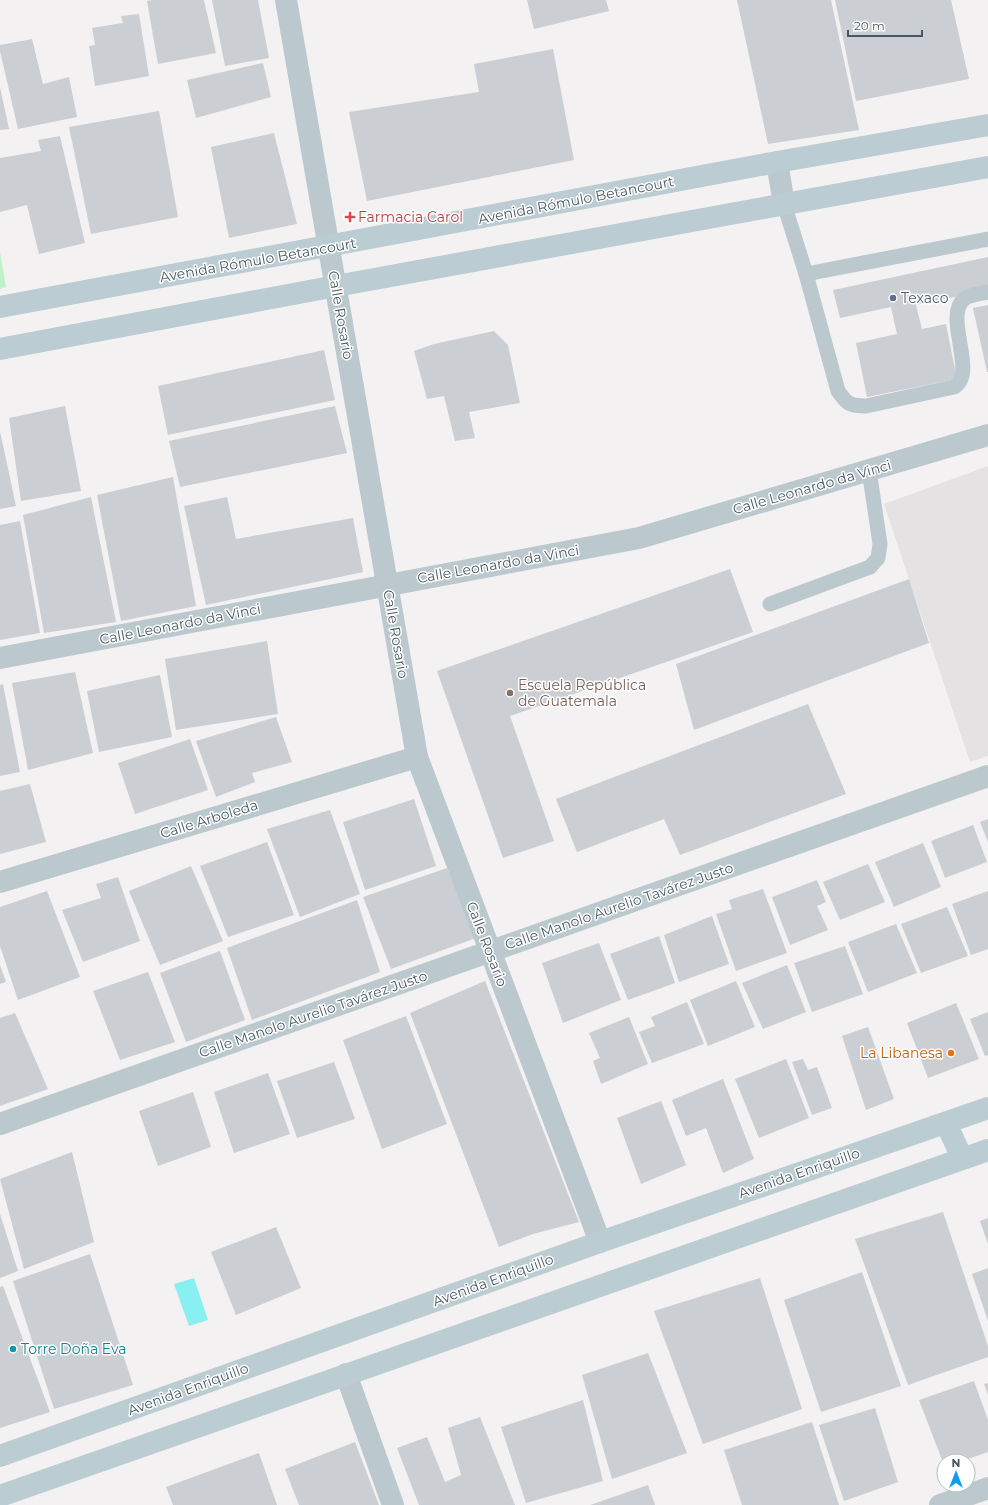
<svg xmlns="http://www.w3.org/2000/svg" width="988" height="1505" font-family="Montserrat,sans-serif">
<rect width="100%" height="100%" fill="#f3f1f1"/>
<polygon fill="#e4e2e3" points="988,466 988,756 970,762 884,504"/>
<polygon fill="#bef2c8" points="0,252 6,287 0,289"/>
<polygon fill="#89f0f1" points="194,1278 208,1320 189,1326 174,1284"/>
<g fill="#cbcfd3">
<polygon points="152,0 204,0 216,53 158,64 147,1"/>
<polygon points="212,0 258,0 269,58 225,66"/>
<polygon points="527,0 606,0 609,11 534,29"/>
<polygon points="737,0 831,0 859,130 768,144"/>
<polygon points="835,0 951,0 969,79 856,101"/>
<polygon points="139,14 149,76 95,86 89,46 95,45 92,28 123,23 121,16"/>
<polygon points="32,39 43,84 69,77 77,117 18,129 0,51 0,45"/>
<polygon points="553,49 574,160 367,201 349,112 479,92 474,64"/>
<polygon points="263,63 271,97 196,118 187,80"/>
<polygon points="0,87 9,129 0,130"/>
<polygon points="159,111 178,217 91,234 69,127"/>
<polygon points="274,133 297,224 229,238 211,147"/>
<polygon points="60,136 85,243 39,254 27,205 0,212 0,158 41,151 38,140"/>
<polygon points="988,257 988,290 916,305 922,329 946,324 957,379 867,397 856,343 897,334 891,307 840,318 833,290"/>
<polygon points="988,305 988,372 987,372 973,308"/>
<polygon points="494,331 508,345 520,403 469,412 475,438 455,441 444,396 427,399 414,351 434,344"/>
<polygon points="324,350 335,400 168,435 158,386"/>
<polygon points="65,406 81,491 21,501 9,418"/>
<polygon points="335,406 347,453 180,487 169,441"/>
<polygon points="0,431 16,506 0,509"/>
<polygon points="173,477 196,606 121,621 97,495"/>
<polygon points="91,497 116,622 44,633 23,515"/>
<polygon points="227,497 236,539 353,518 363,572 206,605 184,506"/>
<polygon points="20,521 40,633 0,640 0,525"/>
<polygon points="730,569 753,632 510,716 554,841 503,858 437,671"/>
<polygon points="909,579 929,643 694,730 676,664"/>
<polygon points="267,641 278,714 176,730 165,659"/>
<polygon points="75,672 93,753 28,770 12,683"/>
<polygon points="160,675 172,737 99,752 87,691"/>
<polygon points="3,684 20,772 0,776 0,685"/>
<polygon points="808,704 846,794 680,855 664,819 577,852 556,799"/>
<polygon points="276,717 292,762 252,773 255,782 216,797 196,741"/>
<polygon points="190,739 208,790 135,814 118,763"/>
<polygon points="30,784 46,842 0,854 0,791"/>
<polygon points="414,799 436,866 365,890 343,822"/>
<polygon points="330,810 360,894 300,917 267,829"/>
<polygon points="988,819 988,842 980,822"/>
<polygon points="973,825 987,862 945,878 931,841"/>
<polygon points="267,842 294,915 228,937 200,866"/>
<polygon points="923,843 941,887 894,907 875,862"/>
<polygon points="868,864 885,902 840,920 823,882"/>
<polygon points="191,866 223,941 160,965 129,891"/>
<polygon points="447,868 476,938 391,969 363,897"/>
<polygon points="118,877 140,941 83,962 62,910 101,898 96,884"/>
<polygon points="817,880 826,902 817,906 828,930 790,945 772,897"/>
<polygon points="763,889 787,953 736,971 716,914 732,909 729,900"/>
<polygon points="47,891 80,977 18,1000 0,946 0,907"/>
<polygon points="988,891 988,949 971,955 952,904"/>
<polygon points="357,900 380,972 252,1020 227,948"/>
<polygon points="947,907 968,956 921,973 901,924"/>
<polygon points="712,916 729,964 679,982 664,935"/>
<polygon points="896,924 917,973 868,992 848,942"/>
<polygon points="659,936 675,983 628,1000 610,954"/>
<polygon points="599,943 621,1000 563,1023 542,963"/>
<polygon points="845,946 863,994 812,1012 794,963"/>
<polygon points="220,951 245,1020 186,1042 160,973"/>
<polygon points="0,965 6,982 0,984"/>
<polygon points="787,965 806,1012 763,1029 742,983"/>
<polygon points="148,972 175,1042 120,1060 93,991"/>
<polygon points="485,981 579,1222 533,1234 499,1247 410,1013"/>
<polygon points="736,981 755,1027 708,1046 690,1000"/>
<polygon points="687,1002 704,1044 652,1063 639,1032 655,1026 651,1017"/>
<polygon points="956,1003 979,1059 928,1078 907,1023"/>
<polygon points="988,1012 988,1055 985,1056 970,1019"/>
<polygon points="15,1013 48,1089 0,1106 0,1018"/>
<polygon points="406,1016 447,1124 382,1149 343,1040"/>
<polygon points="629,1017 648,1064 601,1084 593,1061 600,1058 589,1033"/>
<polygon points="868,1027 894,1099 866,1110 842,1036"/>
<polygon points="786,1059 809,1118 759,1138 735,1079"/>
<polygon points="803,1059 808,1070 817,1067 832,1108 812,1115 792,1062"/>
<polygon points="334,1062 355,1119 297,1138 277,1081"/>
<polygon points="268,1073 290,1134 234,1153 214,1092"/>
<polygon points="723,1079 754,1159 723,1173 706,1128 686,1136 672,1100"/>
<polygon points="193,1092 211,1147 158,1166 139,1111"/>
<polygon points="661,1101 686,1165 641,1184 617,1118"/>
<polygon points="72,1152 94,1242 24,1269 0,1179"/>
<polygon points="943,1212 988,1346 988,1357 908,1385 855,1239"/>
<polygon points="0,1214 18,1271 0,1278"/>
<polygon points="988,1218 988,1244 980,1221"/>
<polygon points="276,1227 301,1288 236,1315 211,1252"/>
<polygon points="90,1254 133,1385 54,1409 13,1281"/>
<polygon points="988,1268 988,1321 972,1274"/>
<polygon points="862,1272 901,1386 821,1412 784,1300"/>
<polygon points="760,1278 802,1409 703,1444 654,1311"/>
<polygon points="3,1286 50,1412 0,1428 0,1287"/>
<polygon points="648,1353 687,1453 612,1479 582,1375"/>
<polygon points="974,1381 988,1420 988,1452 962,1461 944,1461 944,1465 919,1400"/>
<polygon points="988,1383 988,1395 984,1384"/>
<polygon points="583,1400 603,1481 526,1503 501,1427"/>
<polygon points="875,1408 898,1482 844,1501 819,1425"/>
<polygon points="480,1417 515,1505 419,1505 397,1448 427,1437 445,1482 461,1475 448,1428"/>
<polygon points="812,1422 839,1505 742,1505 724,1450"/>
<polygon points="355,1442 379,1505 299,1505 285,1469"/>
<polygon points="259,1453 277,1505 173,1505 166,1487"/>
<polygon points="648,1485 655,1505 590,1505"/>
</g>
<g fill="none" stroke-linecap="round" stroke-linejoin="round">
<g stroke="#bbc9ce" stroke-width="15">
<path d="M784,204L806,274L838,391C847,404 850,406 866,406L954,387C978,373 943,317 964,299C971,294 980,294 988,292"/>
<polyline points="806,274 988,239"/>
<polyline points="770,604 870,567 878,558 880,544 869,470"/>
</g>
<g stroke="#bbc9ce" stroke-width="22">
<polyline points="286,0 417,757 600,1242"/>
<polyline points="777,162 784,204"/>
<polyline points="0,658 639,538 988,435"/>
<polyline points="0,882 417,757"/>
<polyline points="0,1124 988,776"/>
<polyline points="346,1374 393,1505"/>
<polyline points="940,1505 988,1488"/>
</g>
<g stroke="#bcccd3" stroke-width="22">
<polyline points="0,307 777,162 988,125"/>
<polyline points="0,349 336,286 988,167"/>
<polyline points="946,1123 962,1158"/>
<polyline points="0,1456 600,1242 988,1108"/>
<polyline points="0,1496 988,1150"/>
</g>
</g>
<path fill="#e0444e" stroke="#fff" stroke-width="1.5" d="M348 211h4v4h4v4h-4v4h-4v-4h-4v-4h4z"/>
<circle fill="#5c6f8a" stroke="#fff" stroke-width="1.5" cx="893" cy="298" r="4"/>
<circle fill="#8d6e63" stroke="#fff" stroke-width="1.5" cx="510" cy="693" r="4"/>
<circle fill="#e8710a" stroke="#fff" stroke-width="1.5" cx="951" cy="1053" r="4"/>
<circle fill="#0f9aa8" stroke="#fff" stroke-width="1.5" cx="13" cy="1349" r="4"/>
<g text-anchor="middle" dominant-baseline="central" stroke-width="3" stroke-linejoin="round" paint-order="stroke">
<g font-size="14" fill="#475960" stroke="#fff">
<text transform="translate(576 200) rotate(-11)">Avenida Rómulo Betancourt</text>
<text transform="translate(258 260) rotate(-10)">Avenida Rómulo Betancourt</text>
<text transform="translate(341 315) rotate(80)">Calle Rosario</text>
<text transform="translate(812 487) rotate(-16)">Calle Leonardo da Vinci</text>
<text transform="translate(498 564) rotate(-10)">Calle Leonardo da Vinci</text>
<text transform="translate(180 624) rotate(-11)">Calle Leonardo da Vinci</text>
<text transform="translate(396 634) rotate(80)">Calle Rosario</text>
<text transform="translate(209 819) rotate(-17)">Calle Arboleda</text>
<text transform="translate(619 906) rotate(-19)">Calle Manolo Aurelio Tavárez Justo</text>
<text transform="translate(487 944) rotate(69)">Calle Rosario</text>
<text transform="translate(313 1014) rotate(-19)">Calle Manolo Aurelio Tavárez Justo</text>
<text transform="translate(799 1173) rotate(-19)">Avenida Enriquillo</text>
<text transform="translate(493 1280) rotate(-20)">Avenida Enriquillo</text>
<text transform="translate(188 1389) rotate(-20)">Avenida Enriquillo</text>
</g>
<g font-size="14" fill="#be3a42" stroke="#fff" text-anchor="start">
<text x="358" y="217">Farmacia Carol</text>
</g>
<g font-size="14" fill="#4e5e75" stroke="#fff" text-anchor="start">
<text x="901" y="298">Texaco</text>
</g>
<g font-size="14" fill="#785e54" stroke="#fff" text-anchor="start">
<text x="518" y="685">Escuela República<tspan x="518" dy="16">de Guatemala</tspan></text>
</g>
<g font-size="14" fill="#c56008" stroke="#fff" text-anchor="end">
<text x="943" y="1053">La Libanesa</text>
</g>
<g font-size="14" fill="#0d838f" stroke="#fff" text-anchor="start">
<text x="21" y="1349">Torre Doña Eva</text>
</g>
</g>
<g transform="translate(956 1473)"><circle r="19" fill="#ffffff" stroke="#b5bdbf"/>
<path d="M0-3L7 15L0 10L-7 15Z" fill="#109eee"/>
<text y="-6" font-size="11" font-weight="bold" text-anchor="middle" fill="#475960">N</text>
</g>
<path d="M848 30v6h74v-6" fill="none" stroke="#475960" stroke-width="2"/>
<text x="854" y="30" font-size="12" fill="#475960" stroke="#ffffff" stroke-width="3" paint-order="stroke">20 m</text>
</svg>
